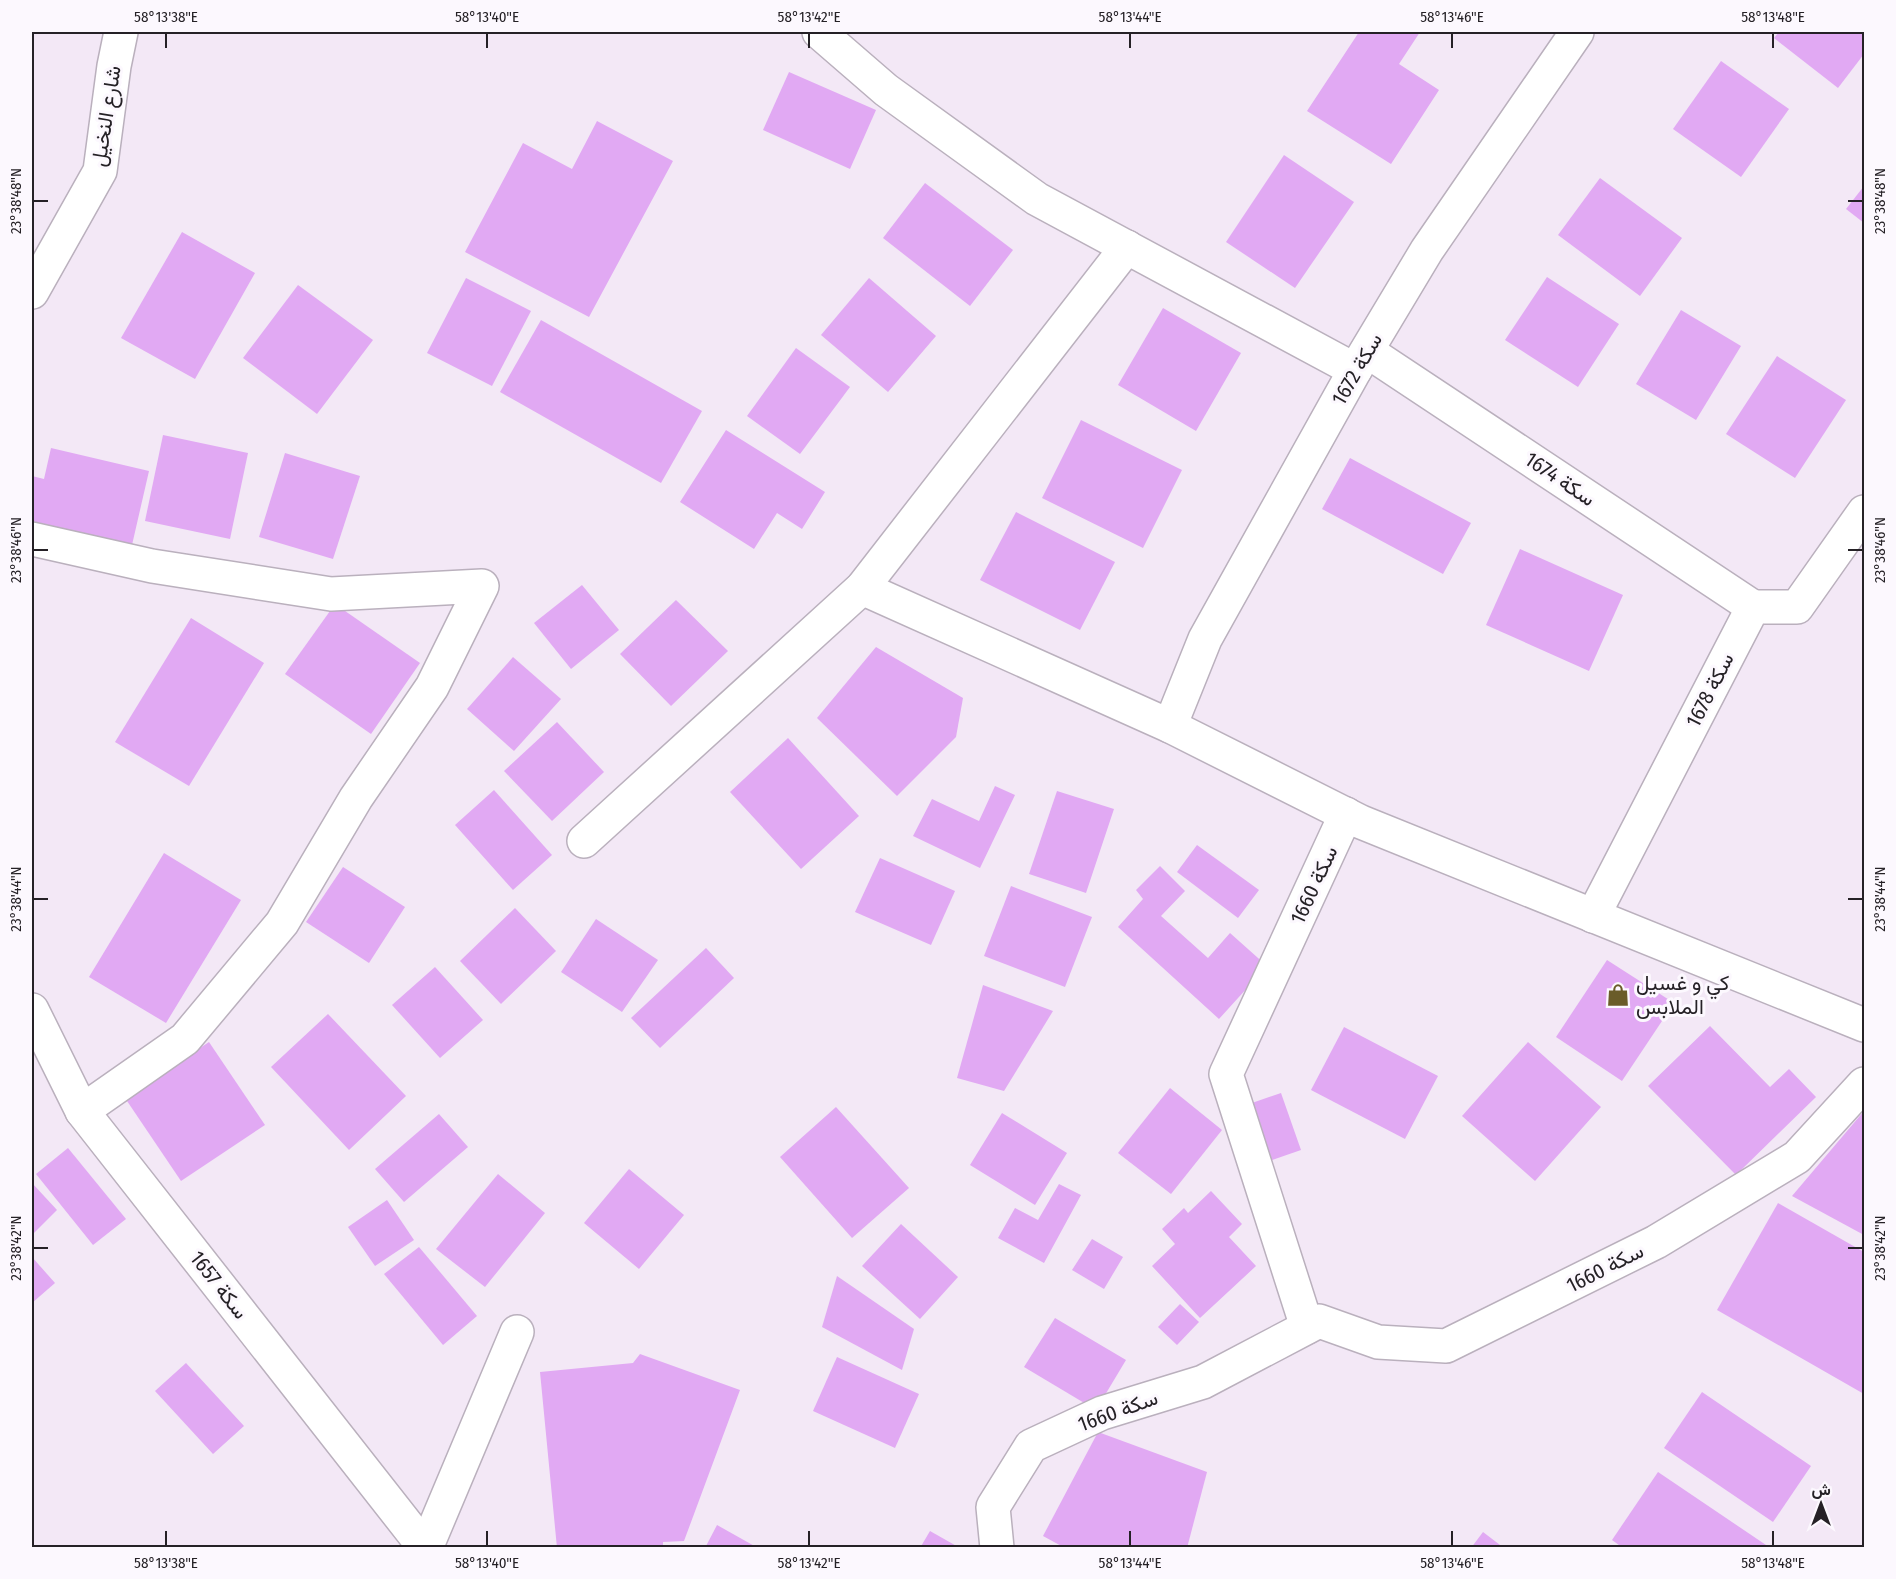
<svg xmlns="http://www.w3.org/2000/svg" width="1896" height="1579" font-family="'Fira Sans Condensed',Vazirmatn,sans-serif">
<rect width="100%" height="100%" fill="#f3e8f6"/>
<g fill="#e1a9f3">
<polygon points="1359,32 1420,32 1399,64 1439,90 1391,164 1307,111"/>
<polygon points="1779,32 1864,32 1864,54 1838,88 1774,38"/>
<polygon points="1721,61 1789,109 1741,177 1673,129"/>
<polygon points="789,72 876,110 850,169 763,130"/>
<polygon points="597,121 673,161 589,317 465,252 523,143 572,169"/>
<polygon points="1284,155 1354,202 1295,288 1226,242"/>
<polygon points="1600,178 1682,238 1640,296 1558,235"/>
<polygon points="925,183 1013,250 970,306 883,238"/>
<polygon points="1864,186 1864,223 1846,209"/>
<polygon points="182,232 255,273 195,379 121,338"/>
<polygon points="1547,277 1619,324 1578,387 1505,340"/>
<polygon points="466,278 531,311 492,386 427,353"/>
<polygon points="869,278 936,336 888,392 821,335"/>
<polygon points="298,285 373,340 317,414 243,358"/>
<polygon points="1163,308 1241,353 1196,431 1118,385"/>
<polygon points="1681,310 1741,346 1696,420 1636,384"/>
<polygon points="541,320 702,411 661,483 500,392"/>
<polygon points="796,348 850,387 800,454 747,416"/>
<polygon points="1777,356 1846,400 1795,478 1726,434"/>
<polygon points="1081,420 1182,470 1143,548 1042,498"/>
<polygon points="726,430 825,492 802,529 777,513 754,549 680,502"/>
<polygon points="163,435 248,453 230,539 145,521"/>
<polygon points="51,448 149,471 132,545 32,521 32,476 44,479"/>
<polygon points="285,453 360,476 333,559 259,537"/>
<polygon points="1350,458 1471,523 1443,574 1322,509"/>
<polygon points="1016,512 1115,562 1080,630 980,580"/>
<polygon points="1520,549 1623,595 1589,671 1486,625"/>
<polygon points="582,585 619,630 571,669 534,623"/>
<polygon points="676,600 728,651 671,706 620,654"/>
<polygon points="335,604 420,663 371,734 285,674"/>
<polygon points="191,618 264,663 189,786 115,742"/>
<polygon points="876,647 963,698 956,737 897,796 817,718"/>
<polygon points="513,657 561,699 514,751 467,709"/>
<polygon points="557,722 604,772 552,821 504,771"/>
<polygon points="788,738 859,816 801,869 730,792"/>
<polygon points="995,786 1015,795 980,868 913,836 932,799 979,821"/>
<polygon points="494,790 552,855 513,890 455,825"/>
<polygon points="1057,791 1114,809 1086,893 1029,874"/>
<polygon points="1197,845 1259,890 1238,918 1177,872"/>
<polygon points="164,853 241,900 166,1023 89,977"/>
<polygon points="880,858 955,891 931,945 855,912"/>
<polygon points="1160,866 1185,891 1161,916 1208,958 1230,933 1267,966 1219,1019 1118,927 1143,899 1136,890"/>
<polygon points="343,867 405,907 369,963 306,922"/>
<polygon points="1011,886 1092,917 1065,987 984,956"/>
<polygon points="515,908 556,951 501,1004 460,961"/>
<polygon points="596,919 658,960 622,1012 561,972"/>
<polygon points="706,948 734,978 660,1048 631,1018"/>
<polygon points="1607,960 1674,1003 1622,1081 1556,1037"/>
<polygon points="435,967 483,1020 440,1058 392,1005"/>
<polygon points="983,985 1053,1011 1004,1091 957,1078"/>
<polygon points="328,1014 406,1096 349,1150 271,1067"/>
<polygon points="1710,1026 1770,1087 1789,1069 1816,1097 1736,1175 1648,1086"/>
<polygon points="1344,1027 1438,1076 1405,1139 1311,1090"/>
<polygon points="209,1042 265,1125 181,1181 125,1098"/>
<polygon points="1528,1042 1601,1107 1535,1181 1462,1116"/>
<polygon points="1170,1088 1222,1130 1171,1194 1118,1153"/>
<polygon points="1281,1093 1301,1150 1269,1161 1249,1104"/>
<polygon points="836,1107 909,1188 852,1238 780,1157"/>
<polygon points="1864,1111 1864,1235 1792,1196"/>
<polygon points="1002,1113 1067,1153 1035,1205 970,1165"/>
<polygon points="439,1114 468,1147 404,1202 375,1169"/>
<polygon points="68,1148 126,1219 93,1245 36,1174"/>
<polygon points="629,1169 684,1215 639,1269 584,1223"/>
<polygon points="498,1174 545,1213 485,1287 436,1249"/>
<polygon points="32,1183 57,1210 33,1234 32,1233"/>
<polygon points="1059,1184 1081,1195 1044,1263 998,1238 1015,1208 1038,1220"/>
<polygon points="1211,1191 1242,1224 1229,1237 1256,1266 1200,1318 1152,1266 1175,1244 1162,1229 1184,1208 1188,1213"/>
<polygon points="387,1200 414,1240 375,1266 348,1227"/>
<polygon points="1778,1203 1864,1252 1864,1394 1717,1310"/>
<polygon points="901,1224 958,1277 920,1319 862,1266"/>
<polygon points="1092,1239 1123,1257 1104,1289 1072,1270"/>
<polygon points="419,1247 477,1316 443,1345 384,1274"/>
<polygon points="32,1257 55,1283 32,1303"/>
<polygon points="837,1276 914,1329 902,1370 822,1327"/>
<polygon points="1180,1304 1199,1322 1177,1345 1158,1327"/>
<polygon points="1055,1318 1126,1360 1096,1410 1024,1367"/>
<polygon points="640,1354 740,1390 684,1541 663,1542 663,1548 557,1548 540,1372 633,1363"/>
<polygon points="837,1357 919,1394 895,1448 813,1411"/>
<polygon points="186,1363 244,1426 213,1454 155,1391"/>
<polygon points="1702,1392 1811,1466 1773,1522 1664,1448"/>
<polygon points="1098,1432 1207,1472 1187,1548 1065,1548 1043,1536"/>
<polygon points="1658,1472 1766,1545 1765,1548 1623,1548 1612,1540"/>
<polygon points="717,1525 758,1548 705,1548"/>
<polygon points="930,1531 960,1548 920,1548"/>
<polygon points="1483,1532 1504,1548 1471,1548"/>
</g>
<g fill="none" stroke-linecap="round" stroke-linejoin="round">
<g stroke="#bab0bd" stroke-width="36">
<g id="minor">
<polyline points="819,32 886,90 1037,199 1355,370"/>
<polyline points="32,292 100,171 114,66 121,32"/>
<polyline points="1367,351 1753,607"/>
<polyline points="32,539 152,566 331,594 482,586 432,687 356,798 282,923 185,1039 82,1111"/>
<polyline points="862,588 1170,726 1361,822 1864,1025"/>
<polyline points="1170,726 1205,639 1355,370 1427,250 1577,32"/>
<polyline points="584,841 862,588 1127,247"/>
<polyline points="1593,916 1753,607 1797,607 1864,512"/>
<polyline points="32,1010 82,1111 425,1548"/>
<polyline points="1307,1327 1226,1074 1346,814"/>
<polyline points="426,1548 517,1332"/>
<polyline points="997,1548 993,1507 1031,1446 1102,1413 1203,1382 1319,1321 1378,1342 1446,1346 1656,1242 1797,1157 1864,1084"/>
</g>
</g>
<use href="#minor" stroke="#fff" stroke-width="33"/>
</g>
<path fill="none" stroke="#252126" stroke-width="2" d="M166,33V48M487,33V48M809,33V48M1130,33V48M1452,33V48M1773,33V48M33,201H48M1848,201H1863M33,550H48M1848,550H1863M33,899H48M1848,899H1863M33,1248H48M1848,1248H1863M166,1531V1546M487,1531V1546M809,1531V1546M1130,1531V1546M1452,1531V1546M1773,1531V1546"/>
<defs>
<g id="shop-bare" transform="scale(1.8)"><path d="M-5-2.5h2.3a2.7 3.5 0 0 1 5.4 0H5L5.5 6h-11ZM-1.5-2.5h3a1.5 2.3 0 0 0-3 0Z" fill="#6a5c29" stroke="#fcf8fe" stroke-width="2.5" paint-order="stroke"/></g>
</defs>
<g fill-rule="evenodd">
<use href="#shop-bare" x="1618" y="995"/>
</g>
<g text-anchor="middle" dominant-baseline="central" stroke-width="6" stroke-linejoin="round" paint-order="stroke">
<g font-size="21" fill="#252126" stroke="#fcf8fe">
<text transform="translate(106 116) rotate(-81)">شارع النخيل</text>
<text transform="translate(1357 369) rotate(-60)">سكة 1672</text>
<text transform="translate(1560 479) rotate(34)">سكة 1674</text>
<text transform="translate(1710 690) rotate(-63)">سكة 1678</text>
<text transform="translate(1314 885) rotate(-65)">سكة 1660</text>
<text transform="translate(1605 1268) rotate(-27)">سكة 1660</text>
<text transform="translate(219 1285) rotate(52)">سكة 1657</text>
<text transform="translate(1118 1411) rotate(-20)">سكة 1660</text>
</g>
<g font-size="21" fill="#252126" stroke="#fcf8fe" text-anchor="start">
<text x="1636" y="983">كي و غسيل<tspan x="1636" dy="24">الملابس</tspan></text>
</g>
</g>
<rect width="1896" height="1579" fill="none" stroke="#fcf8fe" stroke-width="66"/>
<g transform="translate(1821 1504)" stroke="#fcf8fe" stroke-width="4.5" paint-order="stroke">
<path d="M0-4.5L10 22L0 15L-10 22Z" fill="#252126"/>
<text y="-9" font-size="16" font-weight="bold" text-anchor="middle" fill="#252126">ش</text>
</g>
<rect x="33" y="33" width="1830" height="1513" fill="none" stroke="#252126" stroke-width="2"/>
<g font-size="15" text-anchor="middle" fill="#252126">
<text x="166" y="22">58°13'38"E</text>
<text x="487" y="22">58°13'40"E</text>
<text x="809" y="22">58°13'42"E</text>
<text x="1130" y="22">58°13'44"E</text>
<text x="1452" y="22">58°13'46"E</text>
<text x="1773" y="22">58°13'48"E</text>
<text transform="translate(16 201) rotate(-90)" y="5">23°38'48"N</text>
<text transform="translate(1880 201) rotate(-90)" y="5">23°38'48"N</text>
<text transform="translate(16 550) rotate(-90)" y="5">23°38'46"N</text>
<text transform="translate(1880 550) rotate(-90)" y="5">23°38'46"N</text>
<text transform="translate(16 899) rotate(-90)" y="5">23°38'44"N</text>
<text transform="translate(1880 899) rotate(-90)" y="5">23°38'44"N</text>
<text transform="translate(16 1248) rotate(-90)" y="5">23°38'42"N</text>
<text transform="translate(1880 1248) rotate(-90)" y="5">23°38'42"N</text>
<text x="166" y="1568">58°13'38"E</text>
<text x="487" y="1568">58°13'40"E</text>
<text x="809" y="1568">58°13'42"E</text>
<text x="1130" y="1568">58°13'44"E</text>
<text x="1452" y="1568">58°13'46"E</text>
<text x="1773" y="1568">58°13'48"E</text>
</g>
</svg>
